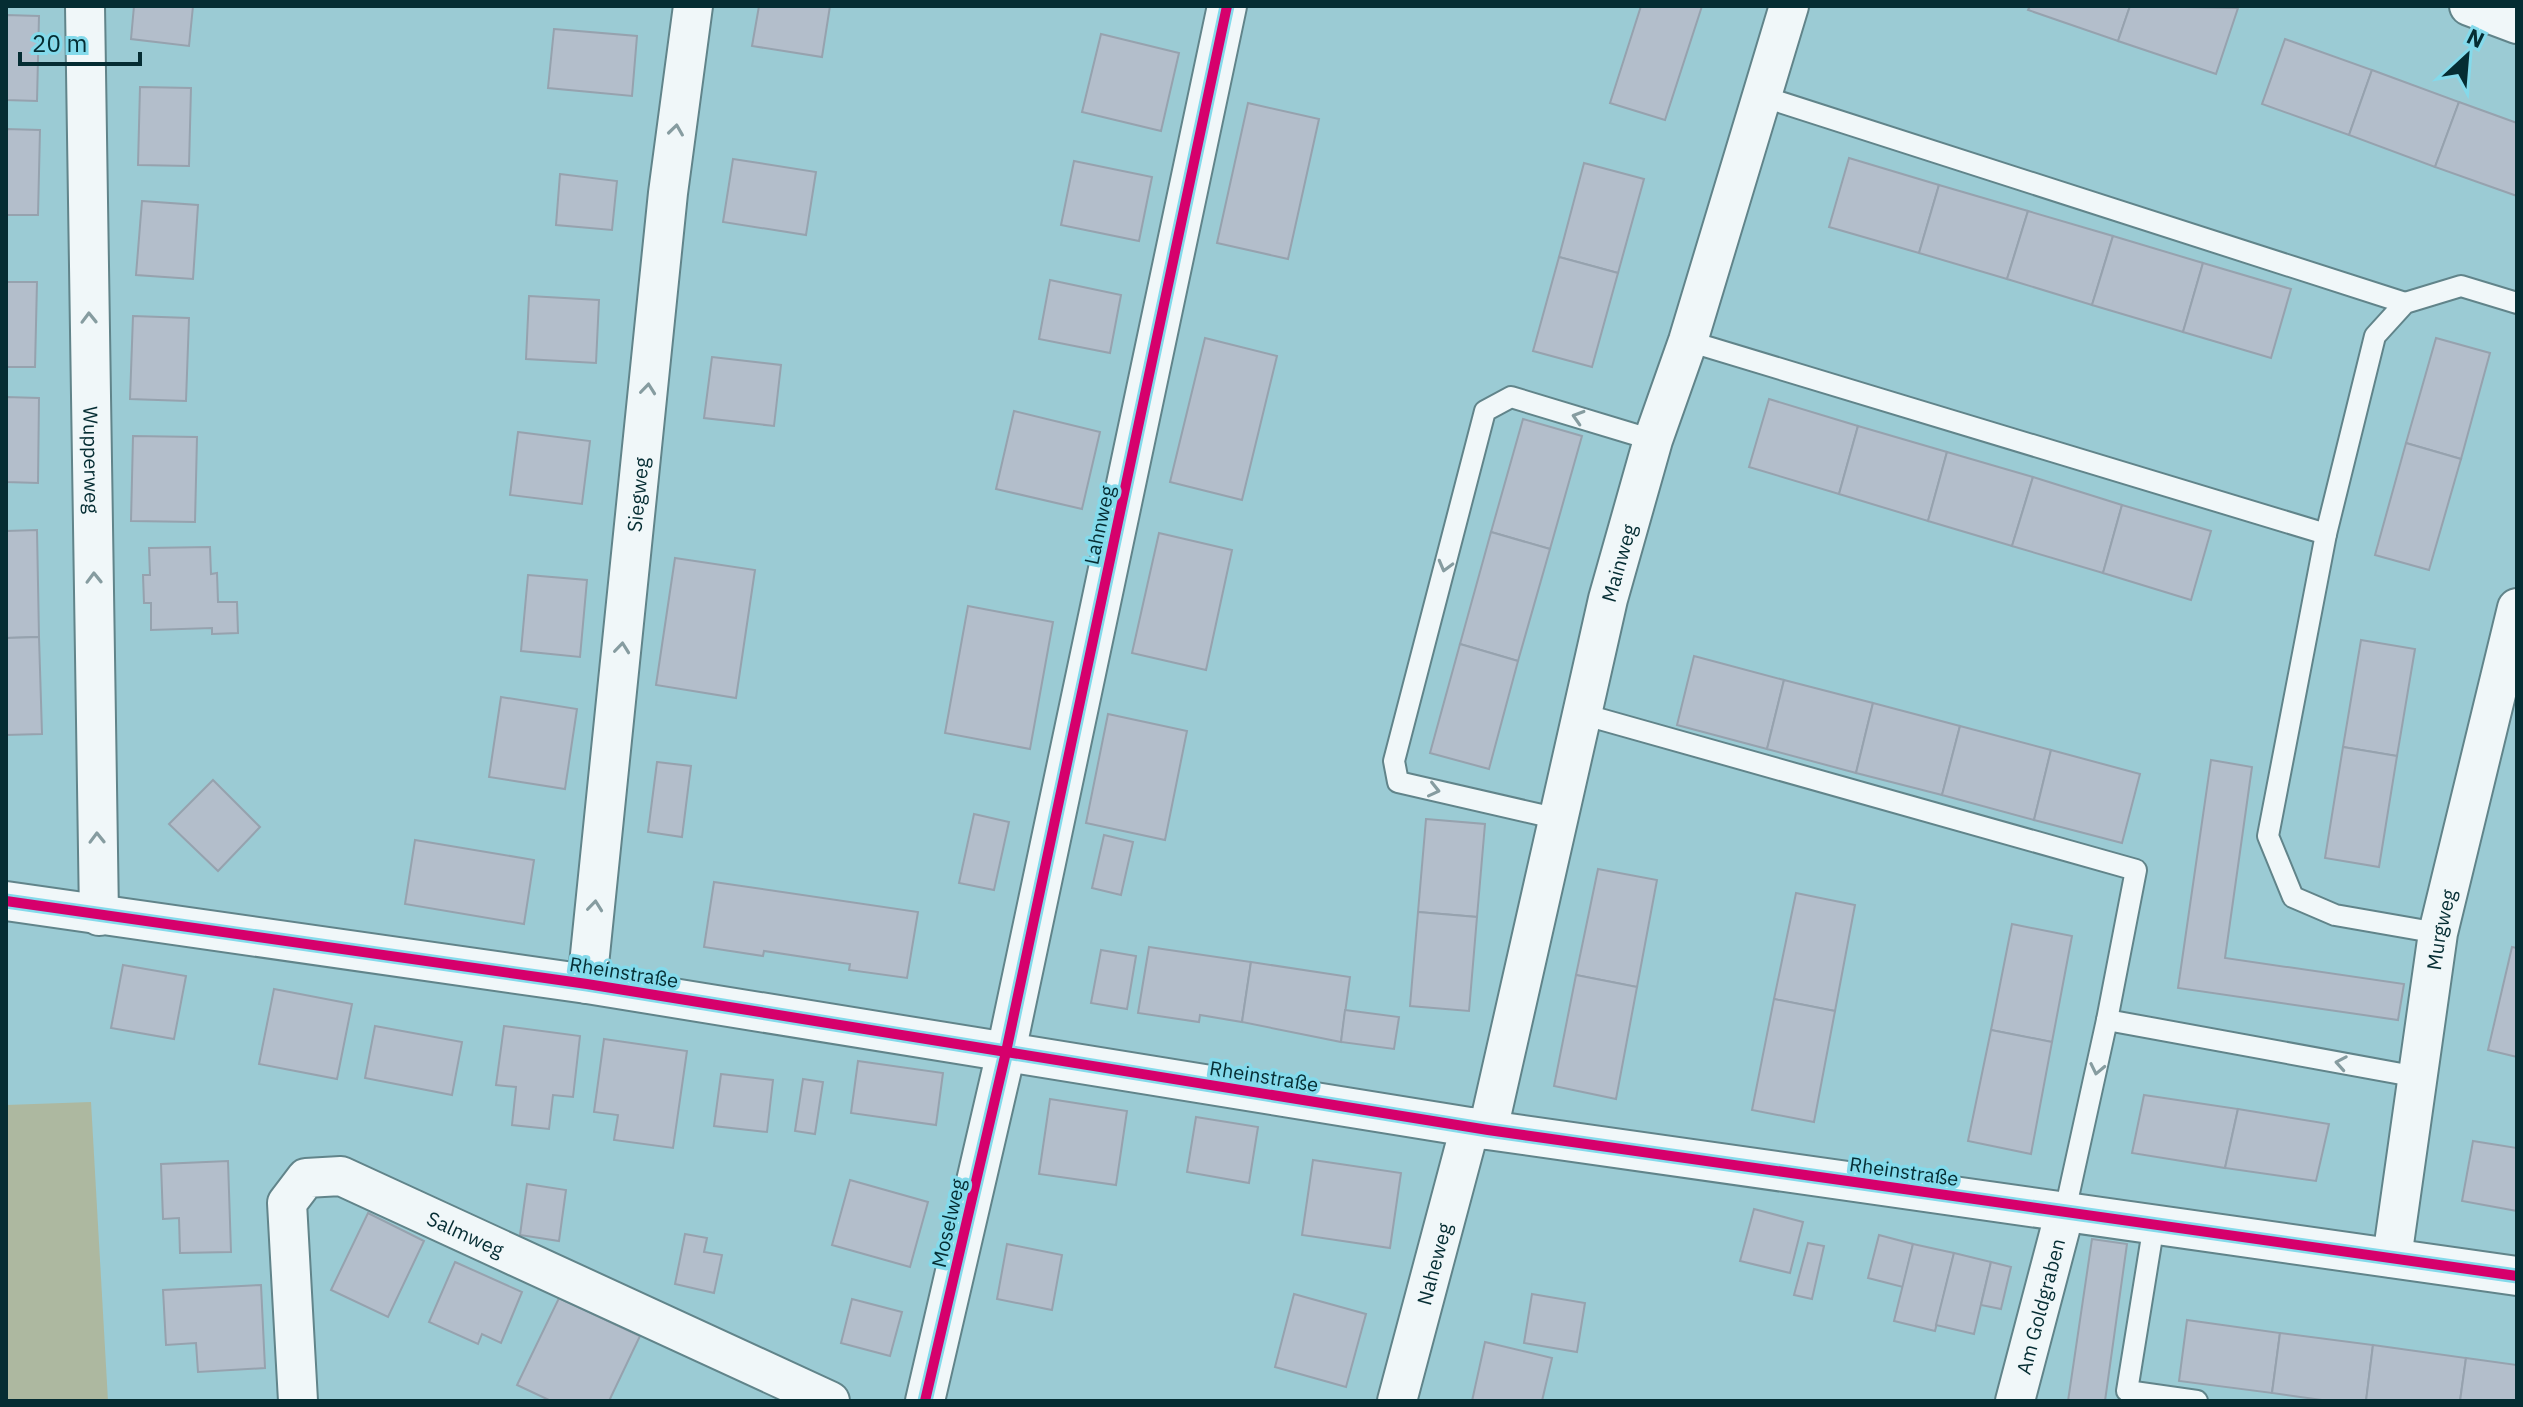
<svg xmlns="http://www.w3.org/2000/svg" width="2523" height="1407" font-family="'IBM Plex Sans',sans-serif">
<rect width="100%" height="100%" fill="#9bcbd4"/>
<polygon fill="#adb8a0" points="91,1102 108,1401 6,1401 6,1105"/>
<g fill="#b3becb" stroke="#96a2ae" stroke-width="2">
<polygon points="134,6 193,6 189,46 131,39"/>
<polygon points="759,6 830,6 822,57 752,46"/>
<polygon points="1641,6 1702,6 1665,120 1610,103"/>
<polygon points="2030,6 2130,6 2118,41 2028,10"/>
<polygon points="2130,6 2238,8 2216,74 2118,41"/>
<polygon points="6,15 39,16 37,101 6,100"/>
<polygon points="554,29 637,36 632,96 548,88"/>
<polygon points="1101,34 1179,53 1161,131 1082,112"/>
<polygon points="2285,39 2372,70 2349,135 2262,104"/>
<polygon points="2372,70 2459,102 2435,167 2349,135"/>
<polygon points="140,87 191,88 189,166 138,165"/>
<polygon points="2459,102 2517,123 2517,196 2435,167"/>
<polygon points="1248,103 1319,119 1288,259 1217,243"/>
<polygon points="6,129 40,130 38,215 6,215"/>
<polygon points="1849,158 1939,185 1919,253 1829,227"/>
<polygon points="733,159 816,172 806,235 723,222"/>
<polygon points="1074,161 1152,177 1139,241 1061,225"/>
<polygon points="1584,163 1644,179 1618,273 1559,257"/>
<polygon points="560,174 617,181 612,230 556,225"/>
<polygon points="1939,185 2028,211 2007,279 1919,253"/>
<polygon points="142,201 198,205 193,279 136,275"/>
<polygon points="2028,211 2113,236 2092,305 2007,279"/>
<polygon points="2113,236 2203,263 2183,332 2092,305"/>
<polygon points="1559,257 1618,273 1592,367 1533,351"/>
<polygon points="2203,263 2291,289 2271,358 2183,332"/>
<polygon points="1050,280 1121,295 1110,353 1039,339"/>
<polygon points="6,282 37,282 35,367 6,367"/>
<polygon points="529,296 599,300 596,363 526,359"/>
<polygon points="133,316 189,318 186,401 130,399"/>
<polygon points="1205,338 1277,356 1242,500 1170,482"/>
<polygon points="2436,338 2490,353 2461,459 2406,443"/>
<polygon points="712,357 781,365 774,426 704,418"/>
<polygon points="6,397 39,398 38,483 6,482"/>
<polygon points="1769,399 1858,426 1839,494 1749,467"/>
<polygon points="1014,411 1100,432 1082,509 996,489"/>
<polygon points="1523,419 1582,436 1550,549 1491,532"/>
<polygon points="1858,426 1947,452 1928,521 1839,494"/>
<polygon points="518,432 590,441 582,504 510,495"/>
<polygon points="133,436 197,437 195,522 131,521"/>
<polygon points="2406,443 2461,459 2429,570 2375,555"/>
<polygon points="1947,452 2033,477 2012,546 1928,521"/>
<polygon points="2033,477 2122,505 2103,573 2012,546"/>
<polygon points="2122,505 2211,531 2191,600 2103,573"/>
<polygon points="37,530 39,637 6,638 6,531"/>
<polygon points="1491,532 1550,549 1518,661 1460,644"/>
<polygon points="1159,533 1232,550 1206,670 1132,653"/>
<polygon points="210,547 211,574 217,573 218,602 237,602 238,633 212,634 212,628 151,630 151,603 144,603 143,575 150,575 149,548"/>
<polygon points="675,558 755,570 736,698 656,685"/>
<polygon points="528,575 587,580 580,657 521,651"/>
<polygon points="968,606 1053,622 1030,749 945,733"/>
<polygon points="39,637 42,734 6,735 6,638"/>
<polygon points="2361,640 2415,649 2397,756 2343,747"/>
<polygon points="1460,644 1518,661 1489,769 1430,753"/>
<polygon points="1694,656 1784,680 1767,749 1677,725"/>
<polygon points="1784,680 1873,703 1856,773 1767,749"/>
<polygon points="501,697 577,709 565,789 489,777"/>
<polygon points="1873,703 1960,726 1942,795 1856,773"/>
<polygon points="1108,714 1187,731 1165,840 1086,823"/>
<polygon points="1960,726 2051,750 2034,820 1942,795"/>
<polygon points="2343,747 2397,756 2379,867 2325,858"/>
<polygon points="2051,750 2140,774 2122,843 2034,820"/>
<polygon points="2211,760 2252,767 2225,958 2404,984 2398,1020 2178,988"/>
<polygon points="657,762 691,766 682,837 648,832"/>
<polygon points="213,780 260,827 218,871 169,824"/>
<polygon points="974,814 1009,822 994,890 959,883"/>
<polygon points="1426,819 1485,824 1477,917 1418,912"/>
<polygon points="1104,835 1133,842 1121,895 1092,888"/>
<polygon points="415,840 534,860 524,924 405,904"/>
<polygon points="1598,869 1657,880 1637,987 1576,975"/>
<polygon points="714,882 918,912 907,978 849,970 850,964 764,951 763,956 704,947"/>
<polygon points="1796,893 1855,905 1835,1011 1774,999"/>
<polygon points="1418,912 1477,917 1469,1011 1410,1006"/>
<polygon points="2012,924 2072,936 2052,1042 1991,1030"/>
<polygon points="1149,947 1251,962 1242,1022 1200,1015 1199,1022 1138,1013"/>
<polygon points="2512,947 2517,948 2517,1057 2488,1050"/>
<polygon points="1101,950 1136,956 1127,1009 1091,1003"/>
<polygon points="1251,962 1350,977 1341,1042 1242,1022"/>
<polygon points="123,965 186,976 174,1039 111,1028"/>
<polygon points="1576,975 1637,987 1616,1099 1554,1086"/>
<polygon points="274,989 352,1004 337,1079 259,1064"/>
<polygon points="1774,999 1835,1011 1814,1122 1752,1110"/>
<polygon points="1345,1010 1399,1017 1394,1049 1341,1042"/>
<polygon points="375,1026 462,1042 452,1095 365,1078"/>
<polygon points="504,1026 580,1036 573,1097 553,1095 549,1129 512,1125 516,1087 496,1085"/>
<polygon points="1991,1030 2052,1042 2031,1154 1968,1141"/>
<polygon points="604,1039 687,1051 673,1148 614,1140 618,1115 594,1112"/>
<polygon points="858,1061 943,1073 936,1125 851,1113"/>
<polygon points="721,1074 773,1080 767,1132 714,1126"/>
<polygon points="803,1079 823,1082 815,1134 795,1131"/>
<polygon points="2144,1095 2238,1109 2225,1168 2132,1153"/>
<polygon points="1050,1099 1127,1111 1116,1185 1039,1174"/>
<polygon points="2238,1109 2329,1124 2316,1181 2225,1168"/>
<polygon points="1196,1117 1258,1127 1249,1183 1187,1172"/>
<polygon points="2473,1141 2517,1148 2517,1211 2462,1201"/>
<polygon points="1313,1160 1401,1173 1390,1248 1302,1235"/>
<polygon points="228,1161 231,1252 180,1253 179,1218 163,1219 161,1164"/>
<polygon points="850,1180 928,1202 910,1267 832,1245"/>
<polygon points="527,1184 566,1190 559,1241 520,1235"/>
<polygon points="1754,1209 1803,1222 1790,1273 1740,1261"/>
<polygon points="368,1213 424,1241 388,1317 331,1290"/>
<polygon points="685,1234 707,1238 704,1252 722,1255 714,1293 675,1284"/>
<polygon points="1879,1235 1913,1244 1903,1287 1868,1278"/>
<polygon points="2092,1239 2127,1244 2105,1401 2068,1401"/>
<polygon points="1808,1243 1824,1246 1812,1299 1794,1295"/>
<polygon points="1007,1244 1062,1255 1052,1310 997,1299"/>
<polygon points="1913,1244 1954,1253 1935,1331 1894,1321"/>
<polygon points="1954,1253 1991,1262 1974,1334 1936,1325"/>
<polygon points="455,1262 522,1292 501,1343 482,1334 478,1344 429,1322"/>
<polygon points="1991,1262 2011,1267 2001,1309 1981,1305"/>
<polygon points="261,1285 265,1368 198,1372 196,1343 166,1345 163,1290"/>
<polygon points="1294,1294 1366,1314 1346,1387 1275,1367"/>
<polygon points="1532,1294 1585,1303 1577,1352 1524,1343"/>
<polygon points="559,1298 640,1336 609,1401 551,1401 517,1385"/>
<polygon points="852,1299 902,1312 890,1356 841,1343"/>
<polygon points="2187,1320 2280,1333 2272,1393 2179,1381"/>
<polygon points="2280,1333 2373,1345 2366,1401 2329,1401 2272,1393"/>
<polygon points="1485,1342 1552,1358 1542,1401 1472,1401"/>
<polygon points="2373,1345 2466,1358 2460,1401 2366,1401"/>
<polygon points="2466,1358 2517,1365 2517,1401 2460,1401"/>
</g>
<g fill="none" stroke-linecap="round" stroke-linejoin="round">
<g stroke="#61848a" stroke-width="24">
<g id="lane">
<polyline points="1761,96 2405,303"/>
<polyline points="1688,341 2326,534"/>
<polyline points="1582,714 2136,870 2107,1020"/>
<polyline points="1559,819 1398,782 1394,761 1485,411 1511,397 1653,440"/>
<polyline points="2438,933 2335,915 2293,897 2268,836 2326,534 2375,336 2405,303 2461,286 2517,303"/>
<polyline points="2065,1211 2107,1020 2418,1077"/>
<polyline points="2154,1224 2127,1391 2197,1401"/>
</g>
</g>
<g stroke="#61848a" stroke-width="42">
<g id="street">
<path id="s1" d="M85,6L99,916"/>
<polyline points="2469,6 2517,24"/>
<polyline points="6,901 587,984 1488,1130 2517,1276"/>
<path id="s2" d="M587,984L668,193L693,6"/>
<path id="s3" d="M1488,1130L1608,599L1653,440L1688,341L1789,6"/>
<path id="s4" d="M2392,1258L2438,933L2517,608"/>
<path id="s5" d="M298,1401L287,1203L306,1178L341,1176L830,1401"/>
<polyline points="925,1401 1006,1052 1227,6"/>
<path id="s6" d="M1397,1401L1470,1127"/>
<path id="s7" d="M2015,1401L2065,1211"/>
</g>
</g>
<use href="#lane" stroke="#f0f7f9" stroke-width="20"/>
<use href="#street" stroke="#f0f7f9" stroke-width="38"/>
<g stroke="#84daeb" stroke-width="15">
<g id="cycleway">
<polyline points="6,901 587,984 1488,1130 2517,1276"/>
<polyline points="925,1401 1006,1052 1227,6"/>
</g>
</g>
<use href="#cycleway" stroke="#d6006c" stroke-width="10"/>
</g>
<defs><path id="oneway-chevron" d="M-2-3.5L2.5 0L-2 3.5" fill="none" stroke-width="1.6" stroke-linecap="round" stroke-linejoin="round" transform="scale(2)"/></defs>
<g stroke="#869ca0">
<use href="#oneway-chevron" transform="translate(676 130) rotate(-82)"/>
<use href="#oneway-chevron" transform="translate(89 318) rotate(-91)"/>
<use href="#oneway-chevron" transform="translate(648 389) rotate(-84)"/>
<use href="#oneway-chevron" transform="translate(1578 417) rotate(-163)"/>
<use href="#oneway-chevron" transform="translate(1445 566) rotate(105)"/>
<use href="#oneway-chevron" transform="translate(94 578) rotate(-91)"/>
<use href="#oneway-chevron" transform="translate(622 648) rotate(-84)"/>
<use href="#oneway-chevron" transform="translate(1434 790) rotate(13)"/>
<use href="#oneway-chevron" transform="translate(97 838) rotate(-91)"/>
<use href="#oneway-chevron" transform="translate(595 906) rotate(-84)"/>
<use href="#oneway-chevron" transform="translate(2341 1063) rotate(-170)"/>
<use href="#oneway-chevron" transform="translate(2097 1069) rotate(102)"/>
</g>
<g text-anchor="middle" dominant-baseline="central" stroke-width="7" stroke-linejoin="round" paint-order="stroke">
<g font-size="20" fill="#052d33" stroke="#84daeb">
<text stroke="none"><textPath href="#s1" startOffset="454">Wupperweg</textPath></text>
<text stroke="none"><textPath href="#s2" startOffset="492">Siegweg</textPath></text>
<text transform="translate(1099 525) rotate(-78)">Lahnweg</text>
<text stroke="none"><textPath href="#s3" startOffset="582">Mainweg</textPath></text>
<text stroke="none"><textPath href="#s4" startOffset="332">Murgweg</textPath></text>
<text transform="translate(624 972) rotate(9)">Rheinstraße</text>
<text transform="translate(1264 1076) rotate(9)">Rheinstraße</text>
<text transform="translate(1904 1171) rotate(8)">Rheinstraße</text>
<text transform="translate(948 1223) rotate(-77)">Moselweg</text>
<text stroke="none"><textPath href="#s5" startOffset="402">Salmweg</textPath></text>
<text stroke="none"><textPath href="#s6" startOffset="142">Naheweg</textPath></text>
<text stroke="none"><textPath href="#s7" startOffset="98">Am Goldgraben</textPath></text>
</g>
</g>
<rect width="2523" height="1407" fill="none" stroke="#052d33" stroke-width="16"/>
<g transform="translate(2467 56) rotate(26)" stroke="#84daeb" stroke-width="6" paint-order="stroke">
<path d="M0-6L14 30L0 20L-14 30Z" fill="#052d33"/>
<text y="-12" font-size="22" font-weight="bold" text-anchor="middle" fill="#052d33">N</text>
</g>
<path d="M20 52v12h120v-12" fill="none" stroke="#052d33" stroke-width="4"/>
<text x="32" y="52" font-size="24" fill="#052d33" stroke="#84daeb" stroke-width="6" paint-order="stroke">20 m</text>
</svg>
